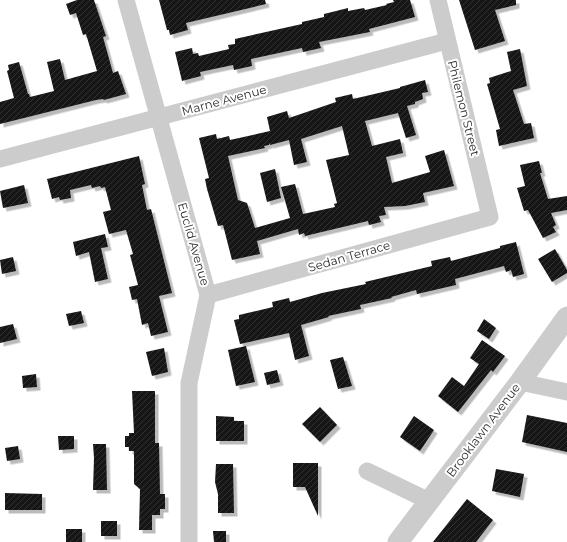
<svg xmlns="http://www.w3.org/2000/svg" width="567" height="542" font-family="Montserrat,sans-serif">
<defs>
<pattern id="building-hatch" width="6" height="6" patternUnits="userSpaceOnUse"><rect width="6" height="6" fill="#161616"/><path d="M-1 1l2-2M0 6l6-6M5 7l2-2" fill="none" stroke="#303030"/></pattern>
<filter id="shadow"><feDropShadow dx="3.5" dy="3.5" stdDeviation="0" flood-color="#0004"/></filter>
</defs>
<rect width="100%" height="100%" fill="#fff"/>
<g fill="url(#building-hatch)" fill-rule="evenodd" filter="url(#shadow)">
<polygon points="77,0 94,0 106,36 103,37 113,73 118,71 126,94 104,100 103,99 96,100 0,124 0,102 14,98 7,71 9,70 8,65 19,62 28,94 29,94 30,97 54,91 47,62 60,59 65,80 97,71 86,34 83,35 76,13 70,15 66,4"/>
<polygon points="159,0 265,0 266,4 186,23 188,30 170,35 169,30 167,30"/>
<polygon points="393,0 410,0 415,17 369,29 370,32 319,42 321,48 303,52 302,48 251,59 252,66 234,70 233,65 200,72 201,76 182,81 175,52 192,48 193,54 198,53 199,56 229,49 228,45 235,44 235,39 302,24 302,22 324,17 324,14 348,8 348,11 364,8 365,10 387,5 386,4 394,2"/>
<polygon points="459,0 516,0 516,5 495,10 505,41 475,50"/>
<polygon points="520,49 527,86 513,90 524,124 531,123 534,138 499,146 496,130 500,129 487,84 490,83 489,78 511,71 507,52"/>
<path d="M425,80L428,92L422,93L423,99L415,102V104L407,106L416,135L406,138L398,113L365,121L372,146L400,139L403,153L386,157L392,183L430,172L425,156L444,150L454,186L423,193L425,202L405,206L384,207L386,215L379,216L381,222L369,225L368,221L305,236L304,233L299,235L298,229L257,241L260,254L232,260L223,225L218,226L207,189L205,179L209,178L199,138L216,134L217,139L229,136L230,140L270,131L267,117L287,111L289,118L336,102L335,98L352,94L353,99L400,88V87ZM342,126L349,155L326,160L337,203L334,204L335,207L303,214L295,184L281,187L290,218L255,228L247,203L238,200L228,156L265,148L264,146L269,145V143L270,145L289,140L294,165L307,162L301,139Z"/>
<polygon points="139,156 145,184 142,185 147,210 151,209 172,293 159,296 168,332 151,336 148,323 142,325 137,299 132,300 129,287 138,285 130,255 133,254 126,230 109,234 103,212 111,210 105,187 101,188 100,186 92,188 91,185 70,190 71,198 60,200 59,197 52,199 47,179"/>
<polygon points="539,161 542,173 540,173 548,199 567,196 567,210 551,213 556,225 553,227 556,232 543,238 528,210 524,211 517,188 525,186 520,165"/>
<polygon points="275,169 281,198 267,202 260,173"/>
<polygon points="24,185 28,203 3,208 0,191"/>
<polygon points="105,234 108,247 101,248 108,279 95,282 89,252 76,256 73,242"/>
<polygon points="516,242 524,274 513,277 511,270 506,272 504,266 455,279 456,285 417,294 416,290 391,297 392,298 360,305 361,309 328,316 329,317 301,325 309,356 295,360 289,333 240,344 234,320 239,319 239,315 273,307 272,302 289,298 290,302 322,293 366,284 365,282 432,266 431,261 450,257 451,261 500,248 500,246"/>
<polygon points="555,249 567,270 567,273 552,282 538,259"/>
<polygon points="13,257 16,271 2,274 0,260"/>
<polygon points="81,311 84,323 69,326 66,314"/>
<polygon points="484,319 496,328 489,339 477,331"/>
<polygon points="13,324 17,339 0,343 0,327"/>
<polygon points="482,340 505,356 493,372 491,370 458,412 438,396 452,377 464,386 479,364 470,358"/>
<polygon points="246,346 255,382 236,386 228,350"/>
<polygon points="164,348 168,372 152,376 146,352"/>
<polygon points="343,357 352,386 338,389 330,360"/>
<polygon points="277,370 280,382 267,385 264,373"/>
<polygon points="36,374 37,387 23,388 22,376"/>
<polygon points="132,391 155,391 155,443 159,443 160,494 165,494 165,509 160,509 160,515 152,515 152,530 139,530 140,489 134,484 134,451 129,451 129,447 125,447 125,436 129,436 129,433 134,433"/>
<polygon points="320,407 337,425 320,442 302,424"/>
<polygon points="527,415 567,423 567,452 522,442"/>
<polygon points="216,416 234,417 234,421 244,421 244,441 216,441"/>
<polygon points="414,416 434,430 420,451 400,437"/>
<polygon points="58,436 74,436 74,449 59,450"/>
<polygon points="93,444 106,444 107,490 93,490 94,458"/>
<polygon points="18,446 20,459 7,461 5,448"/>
<polygon points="293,463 318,463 318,516 305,487 293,487"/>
<polygon points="216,464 233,464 234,513 218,513 218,494 215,482"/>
<polygon points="496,469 524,474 520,497 492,491"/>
<polygon points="5,493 42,494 42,510 5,510"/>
<polygon points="467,499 493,520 476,542 433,542"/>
<rect x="101" y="521" width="16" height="15"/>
<rect x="66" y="529" width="16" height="13"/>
<polygon points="213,531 226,531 226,542 214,542"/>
</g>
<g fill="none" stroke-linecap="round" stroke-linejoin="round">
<g stroke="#ccc" stroke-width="17">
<polyline points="126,0 208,295 189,383 189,542"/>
<polyline points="0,159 447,41"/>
<polyline points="208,295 490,217 438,0"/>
<polyline points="520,382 567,392"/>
<polyline points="367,471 429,501"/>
</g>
<polyline stroke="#ccc" stroke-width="21" points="398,542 520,382 567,317"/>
</g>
<g text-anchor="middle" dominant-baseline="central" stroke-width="4" stroke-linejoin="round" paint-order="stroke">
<g font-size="12" fill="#2f2f2f" stroke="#fff">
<text transform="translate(224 100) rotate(-15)">Marne Avenue</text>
<text transform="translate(464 108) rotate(76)">Philemon Street</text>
<text transform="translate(194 244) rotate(74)">Euclid Avenue</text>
<text transform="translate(349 256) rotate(-16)">Sedan Terrace</text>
<text transform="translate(483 430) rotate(-53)">Brooklawn Avenue</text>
</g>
</g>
</svg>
